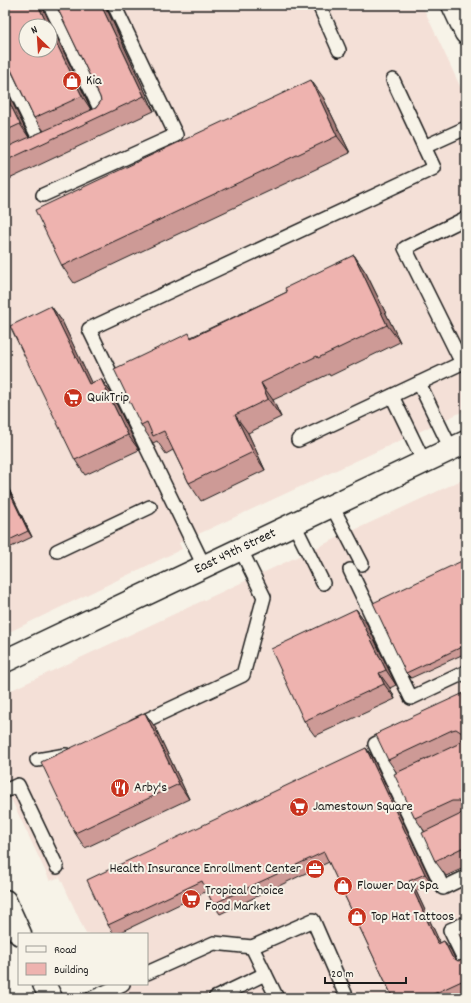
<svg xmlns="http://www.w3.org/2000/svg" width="471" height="1003" font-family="Dekko,sans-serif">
<rect width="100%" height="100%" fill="#f7f3e8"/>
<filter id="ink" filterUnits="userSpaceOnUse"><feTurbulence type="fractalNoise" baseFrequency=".025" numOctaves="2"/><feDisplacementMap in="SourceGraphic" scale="8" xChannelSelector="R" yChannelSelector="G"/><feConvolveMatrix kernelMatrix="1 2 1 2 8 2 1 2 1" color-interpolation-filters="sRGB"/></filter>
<g filter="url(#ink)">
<g fill="#f4e0d7" fill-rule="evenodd">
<path d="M5,5H422L466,99V410L179,543L182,549L5,634ZM26,26H50V50H26Z"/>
<polygon points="466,478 466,998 116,998 109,984 147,984 147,934 86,934 60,877 50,881 5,786 5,693"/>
</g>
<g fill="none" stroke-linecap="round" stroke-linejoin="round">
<g stroke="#1c1c1c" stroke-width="16">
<g id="service">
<polyline points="50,5 103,115 98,117"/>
<polyline points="319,5 339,50"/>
<polyline points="5,69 41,143"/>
<polyline points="424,147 466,128"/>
<polyline points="43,195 176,135 114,5"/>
<polyline points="462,363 405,248 466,218"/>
<polyline points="419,383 451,449"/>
<polyline points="392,396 424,462"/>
<polyline points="298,440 466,361"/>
<polyline points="332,506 362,564"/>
<polyline points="294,524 323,583"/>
<polyline points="57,551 150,507"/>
<polyline points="204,566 89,329 434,168 393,80"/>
<polyline points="350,570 411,698 466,672"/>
<polyline points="134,726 243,675 264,597 241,550"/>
<polyline points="395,734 375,744 443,888 466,877"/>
<polyline points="37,760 66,755"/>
<polyline points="5,791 18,785 57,867"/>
<polyline points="466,923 450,930 466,963"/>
<polyline points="252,947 277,998"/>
<polyline points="147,973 214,943 252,947 313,920 347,998"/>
<polyline points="92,998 123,984"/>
<polyline points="215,998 265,974"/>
</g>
</g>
<g stroke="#1c1c1c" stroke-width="25">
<g id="minor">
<polyline points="453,5 466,33"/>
<path id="s1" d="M5,661L466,442"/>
</g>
</g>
<g stroke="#1c1c1c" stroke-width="25">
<g id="primary">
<polyline points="5,901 20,934"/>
<polyline points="44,984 51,998"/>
</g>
</g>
<use href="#service" stroke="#f7f3e8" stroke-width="13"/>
<use href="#minor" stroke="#f7f3e8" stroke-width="22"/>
<use href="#primary" stroke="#f7f3e8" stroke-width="22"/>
</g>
<g fill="#cd9a96" stroke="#1c1c1c">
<polygon points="5,5 43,8 91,110 96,108 101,101 100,97 56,5 105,5 154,111 5,181 5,87 29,137 44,131 34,118 7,62 5,61"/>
<polygon points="323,97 350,153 74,283 62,266"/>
<polygon points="354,255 366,273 400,342 330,376 329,374 273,400 281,417 248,433 265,470 201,501 189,483 173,450 166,454 157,441 153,443 141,425 191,337 287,292"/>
<polygon points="51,306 62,321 91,383 101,379 111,393 139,450 85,475 75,460"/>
<polygon points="5,481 32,537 5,550"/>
<polygon points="466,559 466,653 411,678 406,673"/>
<polygon points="356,609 367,624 396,685 390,688 395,699 315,736 304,721"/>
<polygon points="466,692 466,867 446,876 435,861 425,832 415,818 397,773 388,760"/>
<polygon points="145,713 155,727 189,799 85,848 75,833"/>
<polygon points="366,748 373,758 432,883 416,891 440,943 444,941 451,950 455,959 458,961 463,960 466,958 466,991 452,998 393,998 329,862 220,914 213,904 207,891 117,934 114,934 108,925"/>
</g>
<g fill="#a77d7a" stroke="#1c1c1c">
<polygon points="38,5 42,5 43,8 92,111 82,96 50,30 50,26 48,26"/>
<polygon points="101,5 105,5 154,111 144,96"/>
<polygon points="311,80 323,97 350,153 337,136"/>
<polygon points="5,87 30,139 20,124 5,94"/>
<polygon points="354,255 366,273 400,342 387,325"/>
<polygon points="51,306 62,321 99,399 89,384"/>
<polygon points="101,379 111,393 139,450 128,435"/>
<polygon points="261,383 273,400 281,417 268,399"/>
<polygon points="235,415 248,433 265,470 253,452"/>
<polygon points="5,481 32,537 28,531 5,483"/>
<polygon points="356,609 367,624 396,685 386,670"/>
<polygon points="379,673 390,688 395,699 384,684"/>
<polygon points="145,713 155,727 189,799 179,784"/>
<polygon points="366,748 373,758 432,883 425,874"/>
<polygon points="409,881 416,891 445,953 438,944"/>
<polygon points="444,941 451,950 459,967 452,957"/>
</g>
<g fill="#eeb3af" stroke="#1c1c1c">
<polygon points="5,5 38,5 48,26 26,26 26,50 50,50 50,30 82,96 34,118 5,57"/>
<polygon points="56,5 101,5 144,96 5,161 5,148 96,108 101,101 100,97"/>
<polygon points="311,80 337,136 62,266 35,210"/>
<polygon points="5,94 20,124 5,131"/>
<polygon points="354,255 387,325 318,358 317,356 261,383 268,399 235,415 253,452 189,483 164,431 153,436 147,422 141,425 114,369 189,333 191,338 287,292 285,288"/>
<polygon points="51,306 89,384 101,379 128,435 75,460 10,326"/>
<polygon points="5,483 28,531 5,542"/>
<polygon points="466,559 466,645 406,673 373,603"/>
<polygon points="356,609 386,670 379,673 384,684 304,721 271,649"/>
<polygon points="466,692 466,846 435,861 422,833 459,815 462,812 462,805 459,801 452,801 415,818 394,774 458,744 463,738 462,733 456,729 452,730 388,760 376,735 380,733 379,732"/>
<polygon points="145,713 179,784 75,833 41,762"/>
<polygon points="366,748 425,874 409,881 438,944 444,941 452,957 458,961 463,960 466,958 466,979 425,998 393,998 324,852 213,904 202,881 108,925 87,880"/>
<polygon points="466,930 466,951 459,934"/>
</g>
</g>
<defs>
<g id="shop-disc" transform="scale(1)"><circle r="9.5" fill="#c8321e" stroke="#f7f3e8"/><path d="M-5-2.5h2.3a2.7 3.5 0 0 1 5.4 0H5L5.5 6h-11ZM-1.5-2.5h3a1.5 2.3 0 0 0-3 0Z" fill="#fff"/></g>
<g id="supermarket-disc" transform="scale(1)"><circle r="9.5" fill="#c8321e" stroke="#f7f3e8"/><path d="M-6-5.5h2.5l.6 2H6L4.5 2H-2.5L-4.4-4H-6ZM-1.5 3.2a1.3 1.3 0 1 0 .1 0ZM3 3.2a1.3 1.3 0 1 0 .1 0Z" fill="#fff"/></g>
<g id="restaurant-disc" transform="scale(1)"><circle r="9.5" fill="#c8321e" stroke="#f7f3e8"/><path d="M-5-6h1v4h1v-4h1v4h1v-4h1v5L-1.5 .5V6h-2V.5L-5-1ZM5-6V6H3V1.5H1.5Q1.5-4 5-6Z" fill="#fff"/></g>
<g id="office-disc" transform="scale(1)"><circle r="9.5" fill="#c8321e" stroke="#f7f3e8"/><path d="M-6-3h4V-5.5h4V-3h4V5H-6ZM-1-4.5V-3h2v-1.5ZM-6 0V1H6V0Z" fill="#fff"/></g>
</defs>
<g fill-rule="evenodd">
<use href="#shop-disc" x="72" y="81"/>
<use href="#supermarket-disc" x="73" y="398"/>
<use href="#restaurant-disc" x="120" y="788"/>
<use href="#supermarket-disc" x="299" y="807"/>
<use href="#office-disc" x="315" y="869"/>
<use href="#shop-disc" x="343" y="886"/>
<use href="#supermarket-disc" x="191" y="899"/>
<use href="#shop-disc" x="357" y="917"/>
</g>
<g text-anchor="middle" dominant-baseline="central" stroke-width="4" stroke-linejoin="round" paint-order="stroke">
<g font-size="14" fill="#1c1c1c" stroke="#f7f3e8" text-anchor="start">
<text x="86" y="81">Kia</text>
<text x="87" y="398">QuikTrip</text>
<text x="134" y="788">Arby's</text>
<text x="313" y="807">Jamestown Square</text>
<text x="301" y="869" text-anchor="end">Health Insurance Enrollment Center</text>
<text x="357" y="886">Flower Day Spa</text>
<text x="205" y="891">Tropical Choice<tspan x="205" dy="16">Food Market</tspan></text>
<text x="371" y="917">Top Hat Tattoos</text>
</g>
<g font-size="14" fill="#1c1c1c" stroke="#f7f3e8">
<text stroke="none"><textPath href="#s1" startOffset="255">East 49th Street</textPath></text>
</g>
</g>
<rect width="471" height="1003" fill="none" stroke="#f7f3e8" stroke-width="20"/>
<rect x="10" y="10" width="451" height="983" fill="none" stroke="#1c1c1c" stroke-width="1.5" filter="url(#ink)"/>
<rect x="18" y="933" width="130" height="52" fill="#f7f3e8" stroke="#9f9d96"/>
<rect x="26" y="946" width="20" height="6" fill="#f7f3e8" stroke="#9f9d96"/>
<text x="54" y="953" font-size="12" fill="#1c1c1c">Road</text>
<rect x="26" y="963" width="20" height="12" fill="#eeb3af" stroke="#9f9d96"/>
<text x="54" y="973" font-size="12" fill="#1c1c1c">Building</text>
<g transform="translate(38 38) rotate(335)"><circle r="19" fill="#f7f3e8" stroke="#9f9d96"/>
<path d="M0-3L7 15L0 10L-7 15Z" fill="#c8321e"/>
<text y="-6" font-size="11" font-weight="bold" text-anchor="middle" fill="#1c1c1c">N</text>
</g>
<path d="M325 977v6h81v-6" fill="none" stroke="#1c1c1c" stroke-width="2"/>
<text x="331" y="977" font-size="12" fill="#1c1c1c" stroke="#f7f3e8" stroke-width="3" paint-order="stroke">20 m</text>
</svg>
